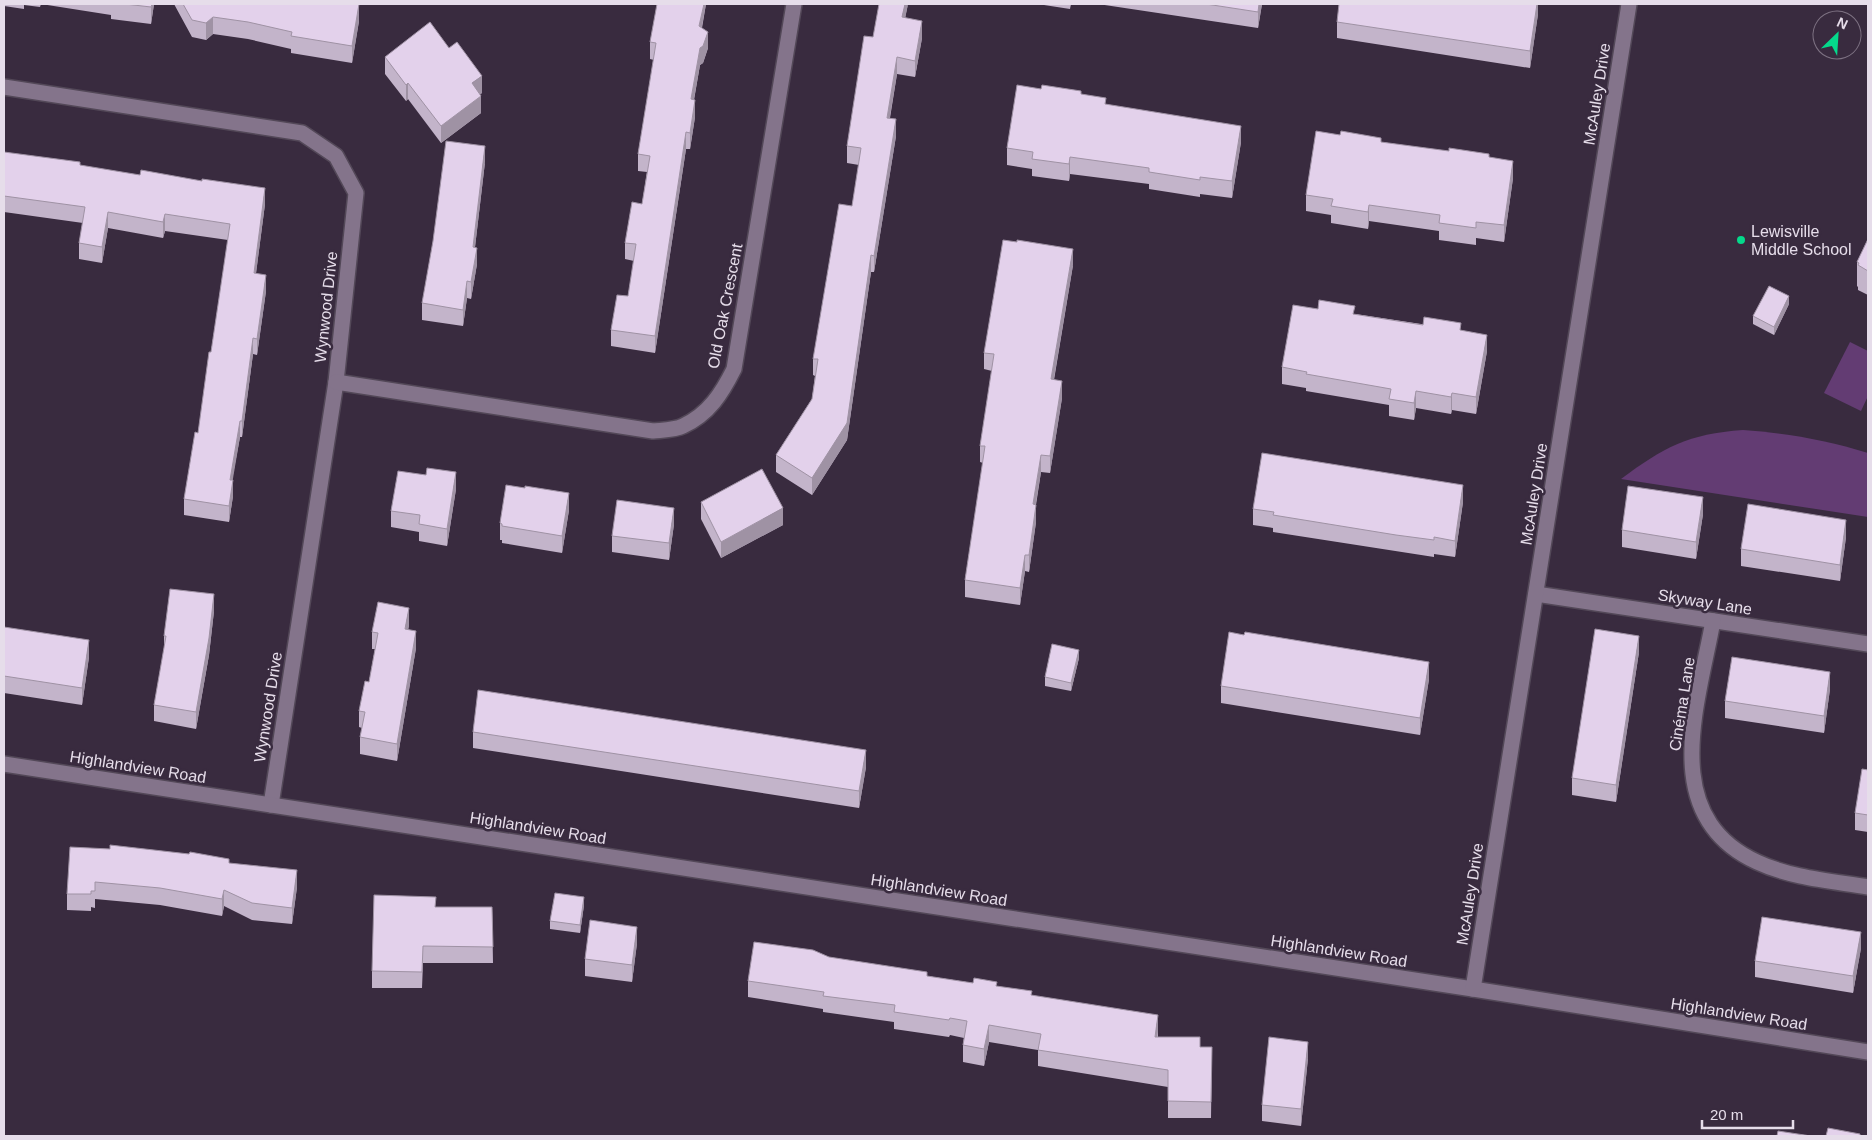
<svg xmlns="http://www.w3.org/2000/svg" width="1872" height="1140" font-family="Helvetica,sans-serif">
<rect width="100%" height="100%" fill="#392b3f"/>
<g fill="#633c73">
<polygon points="1850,342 1868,351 1868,396 1861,411 1824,393"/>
<path d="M1743,430C1786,433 1827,440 1868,453V517L1621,479C1664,447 1688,434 1743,430Z"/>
</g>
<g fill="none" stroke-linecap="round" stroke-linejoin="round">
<g stroke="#534858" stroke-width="18">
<g id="lane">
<polyline points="1536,594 1868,644"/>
<path d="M1713,621C1698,704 1657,816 1757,862C1791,878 1832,881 1868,887"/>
</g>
</g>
<g stroke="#534858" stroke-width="18">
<g id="street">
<polyline points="4,87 302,133 336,156 356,193 336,382 271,805"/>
<path d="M336,382L653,431C662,430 675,430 683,426C709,414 722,393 734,369L794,4"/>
<polyline points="4,764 1473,989 1868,1052"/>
<polyline points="1473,989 1629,4"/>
</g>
</g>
<use href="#lane" stroke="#84748b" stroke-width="15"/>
<use href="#street" stroke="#84748b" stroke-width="15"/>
</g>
<g fill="#c3b4ca">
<polygon points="4,4 41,4 40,7 24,5 24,9 4,6"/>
<polygon points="41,4 154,4 151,24 111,19 111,15"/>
<polygon points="174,4 357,4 359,21 352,63 291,53 291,49 248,39 213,34 206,40 192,37"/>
<polygon points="706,4 702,28 708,48 703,63 700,65 694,100 695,117 690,149 686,149 655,353 611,346 611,330 628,296 634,261 625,259 625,243 642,204 647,172 638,171 638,154 654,60 650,59 650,42"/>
<polygon points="908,4 905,18 922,38 915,77 897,74 890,118 896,136 874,272 871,272 847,440 812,495 776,472 776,455 812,399 815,376 813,375 813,359 852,206 859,165 847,163 847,146"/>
<polygon points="1044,4 1071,4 1070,9 1044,5"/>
<polygon points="1098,4 1262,4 1258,28"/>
<polygon points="1538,4 1538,14 1530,68 1337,38 1337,22"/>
<polygon points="385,57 482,93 480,94 481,113 441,143 408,99 406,101 385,74"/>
<polygon points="1041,89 1081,94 1106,104 1241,142 1232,198 1200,194 1200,197 1149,189 1149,184 1070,174 1069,181 1032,176 1032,169 1007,165 1007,148"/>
<polygon points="1381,142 1489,157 1513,178 1504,242 1476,238 1476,245 1439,240 1439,231 1369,221 1368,229 1331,223 1331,215 1306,211 1306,195"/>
<polygon points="4,152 80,166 265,204 256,273 266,291 257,355 253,354 242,437 240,437 232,480 233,496 229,522 184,515 184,499 198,433 211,352 228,240 165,231 163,238 108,228 102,263 79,259 79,243 83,223 4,212"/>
<polygon points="485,162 475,247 477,264 471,299 467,298 463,326 422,320 422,303"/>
<polygon points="1868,239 1868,295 1858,290 1858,287 1857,286 1857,262"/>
<polygon points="1073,265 1054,380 1062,398 1050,473 1041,472 1036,505 1036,522 1029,572 1025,571 1020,605 965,597 965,580 983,463 980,462 980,446 992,371 984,369 984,353"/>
<polygon points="1789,304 1774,335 1753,324 1753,316"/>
<polygon points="1355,314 1461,330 1487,351 1476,414 1452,410 1451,414 1416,408 1414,420 1389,416 1389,405 1306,391 1306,388 1282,384 1282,367"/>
<polygon points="456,489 447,546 419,541 419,532 391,527 391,511"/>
<polygon points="701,502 783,525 721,558 701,519"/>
<polygon points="1463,502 1455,557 1434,554 1434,557 1273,532 1273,528 1253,525 1253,509"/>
<polygon points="569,510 562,553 502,543 502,540 500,540 500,523"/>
<polygon points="1703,514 1696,559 1622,547 1622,530"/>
<polygon points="674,524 669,560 612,552 612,536"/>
<polygon points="1846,537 1840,581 1741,566 1741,549"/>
<polygon points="214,611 209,655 196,729 154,721 154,705 164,651 164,636"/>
<polygon points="409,625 408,630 416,648 397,761 360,754 360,737 362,728 359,727 359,711 369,682 375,649 372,649 372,632"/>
<polygon points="4,627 89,657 82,705 4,693"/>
<polygon points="1639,652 1616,802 1572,795 1572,778"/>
<polygon points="1079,658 1071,691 1045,686 1045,677"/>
<polygon points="1429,679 1420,735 1221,703 1221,686"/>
<polygon points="1830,689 1824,733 1725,718 1725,701"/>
<polygon points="473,732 866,767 859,808 473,748"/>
<polygon points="1868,770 1868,832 1855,830 1855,813"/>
<polygon points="110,849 229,863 297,887 292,924 252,920 224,906 222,916 160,905 95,899 95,908 91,907 91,911 67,910 67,894"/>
<polygon points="584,905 580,933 550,929 550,921"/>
<polygon points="436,907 492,907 493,963 423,963 422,988 372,988 372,971"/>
<polygon points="637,943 632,982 585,976 585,959"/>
<polygon points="1861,948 1853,993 1755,977 1755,961"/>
<polygon points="829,957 927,976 973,983 997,986 1032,995 1158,1031 1158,1037 1200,1047 1212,1047 1211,1118 1168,1118 1168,1087 1038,1066 1038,1050 989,1042 984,1066 963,1062 963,1045 964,1038 950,1035 949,1037 894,1029 894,1022 823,1012 823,1009 748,997 748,981"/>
<polygon points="1308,1058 1301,1126 1262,1121 1262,1105"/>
</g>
<g fill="#9f92a4">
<polygon points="152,4 154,4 151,24 151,7"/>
<polygon points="359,4 359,21 352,63 352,46"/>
<polygon points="704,4 706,4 699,42 699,26"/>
<polygon points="905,4 908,4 902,34 902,17"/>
<polygon points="1259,4 1262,4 1258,28 1258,12"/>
<polygon points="1537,4 1538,4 1538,14 1530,68 1530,51"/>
<polygon points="213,17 213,34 206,40 206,23"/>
<polygon points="922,21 922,38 915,77 915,61"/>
<polygon points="708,32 708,48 703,63 700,65 691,116 691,99 700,48"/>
<polygon points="897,57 897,74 887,134 887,118"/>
<polygon points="482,76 482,93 472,100 472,83"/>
<polygon points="408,83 408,99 406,101 406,85"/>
<polygon points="481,96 481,113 441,143 441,126"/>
<polygon points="695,100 695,117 690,149 690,133"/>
<polygon points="896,119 896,136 874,272 874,256"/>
<polygon points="1241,126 1241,142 1232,198 1232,181"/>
<polygon points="686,132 686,149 655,353 655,336"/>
<polygon points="485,146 485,162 473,264 473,247"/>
<polygon points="1070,157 1070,174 1069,181 1069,164"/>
<polygon points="1513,161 1513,178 1504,242 1504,225"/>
<polygon points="265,188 265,204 254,289 254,273"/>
<polygon points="1369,205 1369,221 1368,229 1368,212"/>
<polygon points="108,212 108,228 102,263 102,247"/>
<polygon points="165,214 165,231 163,238 163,222"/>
<polygon points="477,248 477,264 471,299 471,282"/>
<polygon points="1073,249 1073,265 1051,396 1051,379"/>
<polygon points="871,255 871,272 847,440 812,495 812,478"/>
<polygon points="266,275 266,291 257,355 257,339"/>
<polygon points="467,281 467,298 463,326 463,310"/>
<polygon points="1789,296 1789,304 1774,335 1774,327"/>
<polygon points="1487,335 1487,351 1476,414 1476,397"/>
<polygon points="253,338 253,354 242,437 242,421"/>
<polygon points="1062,381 1062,398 1050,473 1050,456"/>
<polygon points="1416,391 1416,408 1414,420 1414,403"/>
<polygon points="1452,393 1452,410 1451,414 1451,397"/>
<polygon points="240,421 240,437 230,496 230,480"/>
<polygon points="1041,455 1041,472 1033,521 1033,504"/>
<polygon points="456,472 456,489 447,546 447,529"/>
<polygon points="233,480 233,496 229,522 229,506"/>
<polygon points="1463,485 1463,502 1455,557 1455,541"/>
<polygon points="569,493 569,510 562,553 562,536"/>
<polygon points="1703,497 1703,514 1696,559 1696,542"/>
<polygon points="1036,505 1036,522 1029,572 1029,555"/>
<polygon points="674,508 674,524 669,560 669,543"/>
<polygon points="783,508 783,525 721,558 721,542"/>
<polygon points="1846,520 1846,537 1840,581 1840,565"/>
<polygon points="1025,555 1025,571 1020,605 1020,588"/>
<polygon points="214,594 214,611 209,655 196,729 196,712"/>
<polygon points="409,608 409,625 405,646 405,629"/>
<polygon points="416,631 416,648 397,761 397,744"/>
<polygon points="1639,636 1639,652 1616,802 1616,785"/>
<polygon points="89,640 89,657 82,705 82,688"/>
<polygon points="1079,650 1079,658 1071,691 1071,683"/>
<polygon points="1429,662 1429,679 1420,735 1420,718"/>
<polygon points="1830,672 1830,689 1824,733 1824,716"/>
<polygon points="866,750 866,767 859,808 859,791"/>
<polygon points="297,870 297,887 292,924 292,908"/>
<polygon points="224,890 224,906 222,916 222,899"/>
<polygon points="584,897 584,905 580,933 580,925"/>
<polygon points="637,927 637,943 632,982 632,965"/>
<polygon points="1861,932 1861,948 1853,993 1853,976"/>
<polygon points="1158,1015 1158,1031 1155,1053 1155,1037"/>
<polygon points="989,1025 989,1042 984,1066 984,1049"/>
<polygon points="1308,1042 1308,1058 1301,1126 1301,1109"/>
</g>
<g fill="#e3d1eb" stroke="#9f92a4">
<polygon points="125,4 152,4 151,7"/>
<polygon points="183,4 359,4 352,46 291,36 292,32 248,22 213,17 206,23 192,20"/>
<polygon points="657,4 704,4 699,26 708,32 703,46 700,48 691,99 695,100 690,133 686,132 655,336 611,330 617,295 628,296 636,244 625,243 632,202 642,204 650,156 638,154 656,43 650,42"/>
<polygon points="879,4 905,4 902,17 922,21 915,61 897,57 887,118 896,119 874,256 871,255 847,423 812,478 776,455 812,399 818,359 813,359 839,204 852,206 861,148 847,146 864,36 873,37"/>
<polygon points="1206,4 1259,4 1258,12"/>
<polygon points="1339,4 1537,4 1530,51 1337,22"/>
<polygon points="430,22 449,48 457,42 482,76 472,83 481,96 441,126 408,83 406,85 385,57"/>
<polygon points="1017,85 1041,89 1042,85 1081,91 1081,94 1106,98 1105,104 1241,126 1232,181 1200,177 1200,180 1149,172 1149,168 1070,157 1069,164 1032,159 1033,152 1007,148"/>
<polygon points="1316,131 1340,135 1341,131 1381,138 1381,142 1449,151 1449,148 1489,154 1489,157 1513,161 1504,225 1476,222 1476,228 1439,223 1440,215 1369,205 1368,212 1331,206 1333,199 1306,195"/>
<polygon points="446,141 485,146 473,247 477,248 471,282 467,281 463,310 422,303 433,241"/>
<polygon points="4,152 80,162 80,165 140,175 141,170 202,181 202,179 265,188 254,273 266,275 257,339 253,338 242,421 240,421 230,480 233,480 229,506 184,499 195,432 198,433 209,352 211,352 230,224 165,214 163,222 108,212 102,247 79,243 85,207 4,196"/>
<polygon points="1868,239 1868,271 1858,265 1859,263 1857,262"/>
<polygon points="1003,240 1017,242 1017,240 1073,249 1051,379 1062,381 1050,456 1041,455 1033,504 1036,505 1029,555 1025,555 1020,588 965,580 985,446 980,446 994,354 984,353"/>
<polygon points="1769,286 1789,296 1774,327 1753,316"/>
<polygon points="1319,300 1355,306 1353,314 1423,325 1424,317 1461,323 1460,330 1487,335 1476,397 1452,393 1451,397 1416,391 1414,403 1389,399 1391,389 1306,374 1307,372 1282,367 1293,305 1318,309"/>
<polygon points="1262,453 1463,485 1455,541 1434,537 1434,540 1396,535 1273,515 1274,512 1253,509"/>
<polygon points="427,468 456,472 447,529 419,524 420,515 391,511 398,471 426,475"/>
<polygon points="762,469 783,508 721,542 701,502"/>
<polygon points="506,485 525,488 525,486 569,493 562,536 502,526 502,524 500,523"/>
<polygon points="1628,486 1703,497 1696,542 1622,530"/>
<polygon points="617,500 674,508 669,543 612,536"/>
<polygon points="1748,504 1846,520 1840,565 1741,549"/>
<polygon points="170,589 214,594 209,638 196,712 154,705 166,636 164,636"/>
<polygon points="378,602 409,608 405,629 416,631 397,744 360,737 365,712 359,711 365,681 369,682 378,633 372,632"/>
<polygon points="4,627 89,640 82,688 4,676"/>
<polygon points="1595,629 1639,636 1616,785 1572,778"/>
<polygon points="1229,632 1244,635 1245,632 1429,662 1420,718 1221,686"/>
<polygon points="1052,644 1079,650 1071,683 1045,677"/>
<polygon points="1732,657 1830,672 1824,716 1725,701"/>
<polygon points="478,690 866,750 859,791 473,732"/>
<polygon points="1862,769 1868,770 1868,815 1855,813"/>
<polygon points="110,845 189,854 190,852 229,859 229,863 297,870 292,908 252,903 224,890 222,899 160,888 95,882 95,891 91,891 91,894 67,894 70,847 110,849"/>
<polygon points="555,893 584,897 580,925 550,921"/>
<polygon points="374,895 436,897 435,907 492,907 493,947 423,946 422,972 372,971"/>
<polygon points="1762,917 1861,932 1853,976 1755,961"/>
<polygon points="590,920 637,927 632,965 585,959"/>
<polygon points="754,942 813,950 829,957 927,972 927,976 973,983 974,978 997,982 996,986 1032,991 1031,995 1158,1015 1155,1037 1200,1037 1200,1047 1212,1047 1211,1102 1168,1101 1168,1070 1038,1050 1041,1034 989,1025 984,1049 963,1045 967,1021 950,1018 949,1020 894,1012 895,1005 823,996 824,992 748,981"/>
<polygon points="1269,1037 1308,1042 1301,1109 1262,1105"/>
<polygon points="1828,1128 1860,1134 1860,1136 1826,1136"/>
<polygon points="1778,1131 1811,1136 1777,1136"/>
</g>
<circle fill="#05d98b" stroke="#392b3f" stroke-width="2" cx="1741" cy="240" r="5"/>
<g text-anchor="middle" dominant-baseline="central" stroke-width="5" stroke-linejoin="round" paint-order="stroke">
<g font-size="16" fill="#e6ddea" stroke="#392b3f">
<text transform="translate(1597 94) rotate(-81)">McAuley Drive</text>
<text transform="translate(725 306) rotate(-79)">Old Oak Crescent</text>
<text transform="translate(326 307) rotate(-84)">Wynwood Drive</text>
<text transform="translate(1534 494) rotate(-81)">McAuley Drive</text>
<text transform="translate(1705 602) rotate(9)">Skyway Lane</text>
<text transform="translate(1682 704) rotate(-81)">Cinéma Lane</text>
<text transform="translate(268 707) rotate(-81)">Wynwood Drive</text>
<text transform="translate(138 767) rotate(9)">Highlandview Road</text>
<text transform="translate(538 828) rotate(9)">Highlandview Road</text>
<text transform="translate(939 890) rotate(9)">Highlandview Road</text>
<text transform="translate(1470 894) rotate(-81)">McAuley Drive</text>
<text transform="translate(1339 951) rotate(9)">Highlandview Road</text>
<text transform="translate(1739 1014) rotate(9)">Highlandview Road</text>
</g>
<g font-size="16" fill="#e6ddea" stroke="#392b3f" text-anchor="start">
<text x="1751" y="231">Lewisville<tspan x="1751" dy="18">Middle School</tspan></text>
</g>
</g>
<rect width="1872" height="1140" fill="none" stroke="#e6ddea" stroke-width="10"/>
<g transform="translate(1837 35) rotate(25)"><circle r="24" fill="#392b3f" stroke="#7e7283"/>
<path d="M0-4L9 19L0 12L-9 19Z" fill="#05d98b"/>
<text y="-8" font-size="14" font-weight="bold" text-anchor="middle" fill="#e6ddea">N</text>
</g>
<path d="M1702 1120v8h91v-8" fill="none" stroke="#e6ddea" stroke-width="2.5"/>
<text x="1710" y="1120" font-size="15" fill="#e6ddea" stroke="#392b3f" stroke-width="4" paint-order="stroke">20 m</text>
</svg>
